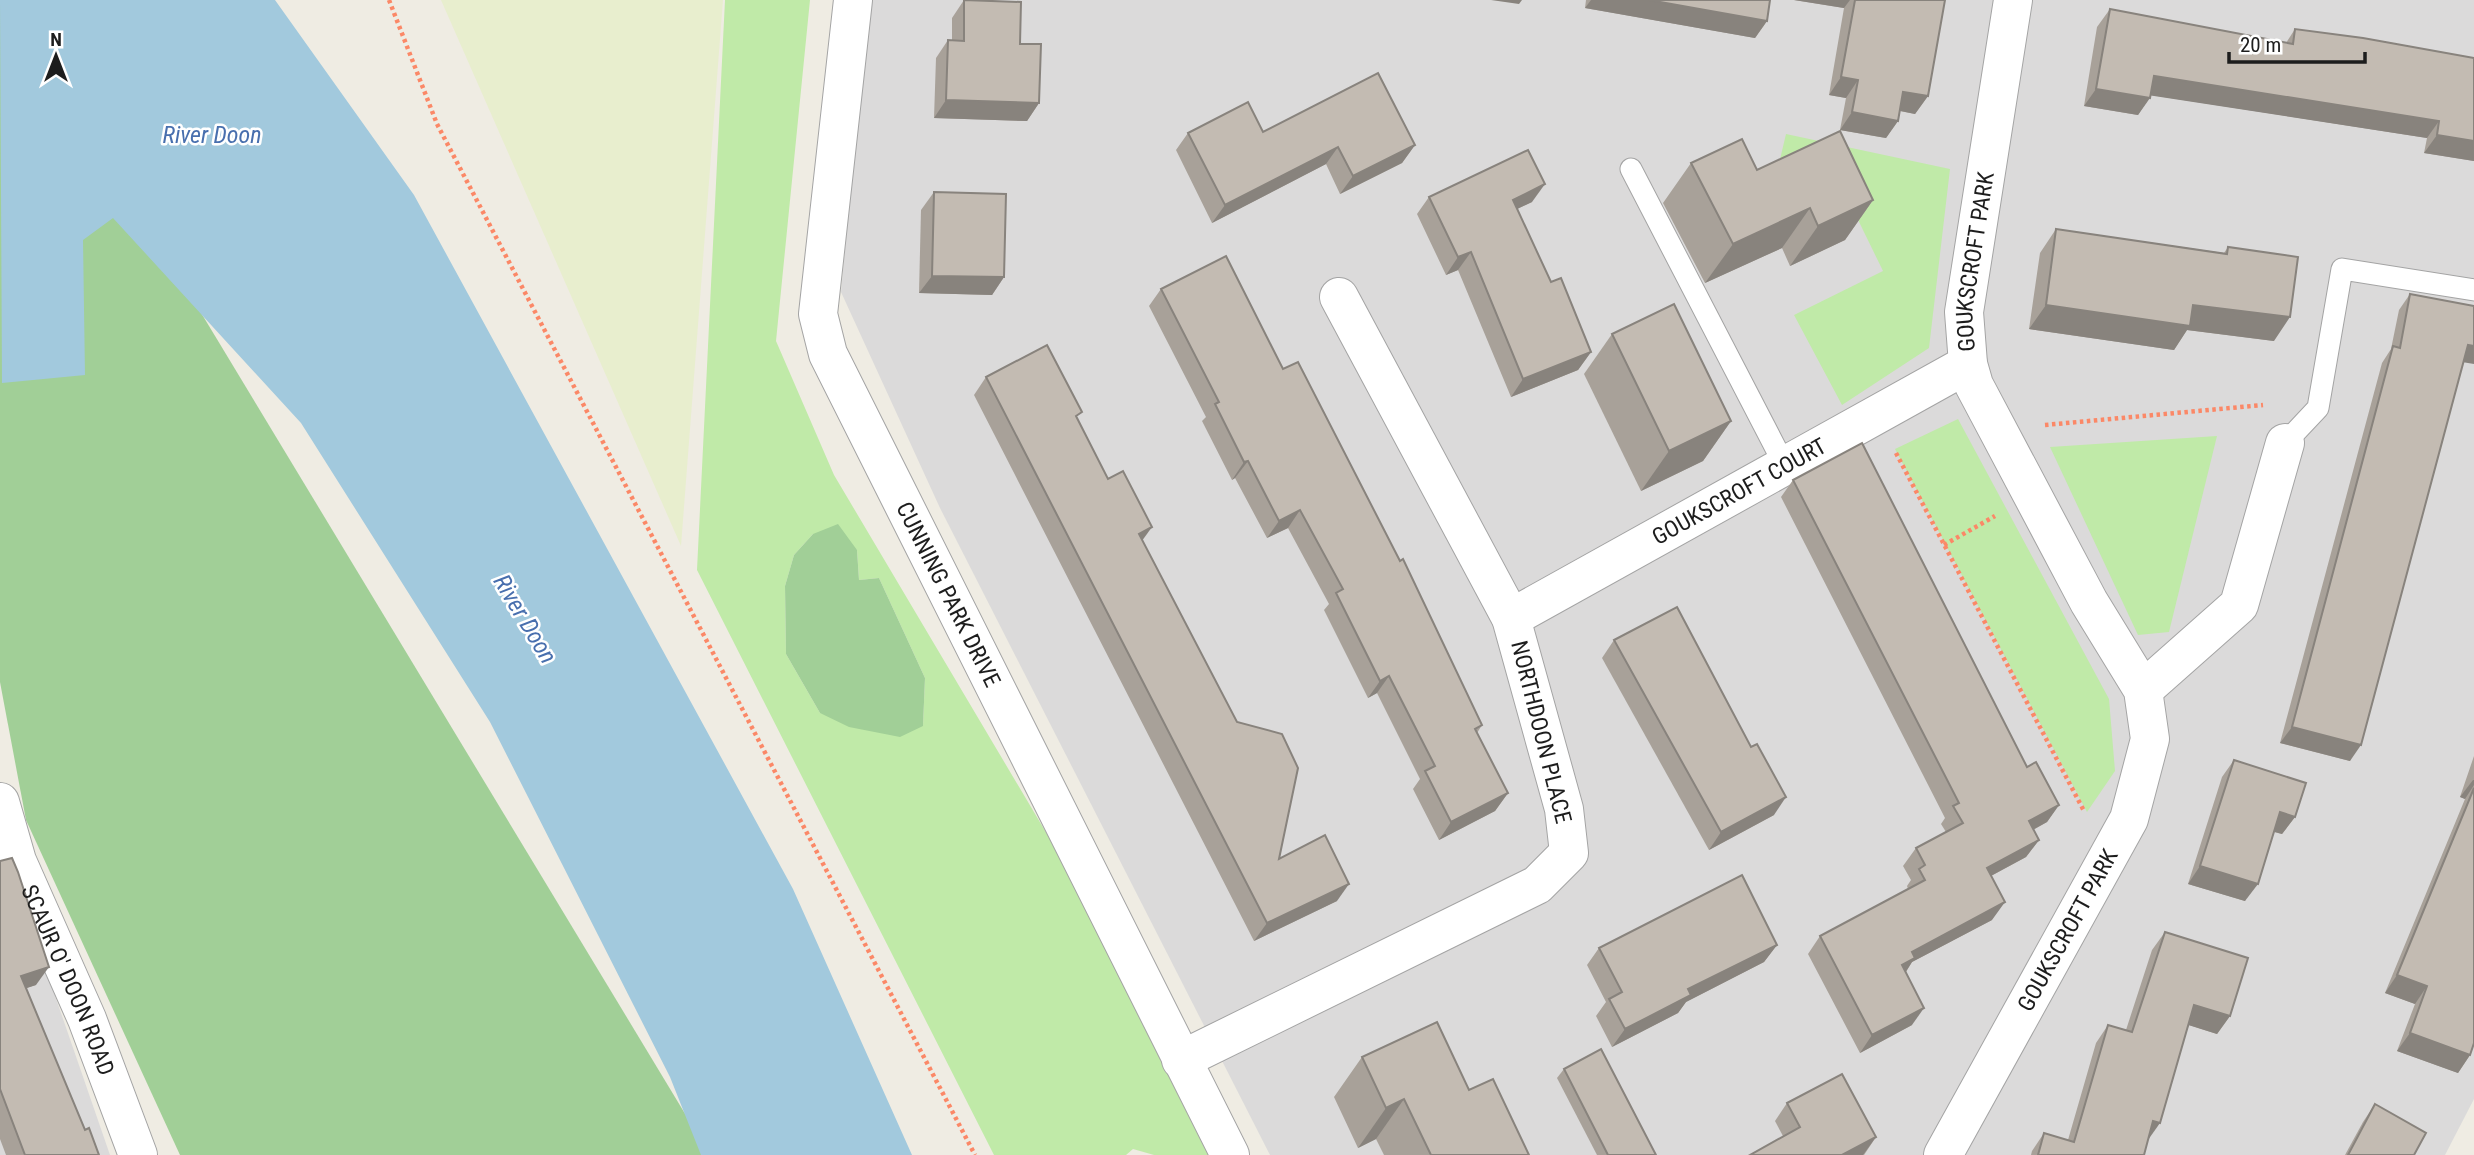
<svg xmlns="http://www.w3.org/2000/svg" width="2474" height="1155" font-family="'Roboto Condensed',sans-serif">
<rect width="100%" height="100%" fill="#efece3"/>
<g fill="#dbdada">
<polygon points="868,0 2474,0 2474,1099 2445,1155 1270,1155 940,508 841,292"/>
<polygon points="0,816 42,958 110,1155 0,1155"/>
</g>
<polygon fill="#e8eece" points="441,0 723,0 681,546"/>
<g fill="#c0eaa8" fill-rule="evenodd">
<path d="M725,0H810L776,341L834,475L1181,1060L1220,1155H1154L1133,1149L1126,1155H994L697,570ZM813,534L857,550L859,580L879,578L925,678L923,726L820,713L786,654L785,586L794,555Z"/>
<polygon points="1786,134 1950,169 1929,348 1842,405 1794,315 1883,271 1842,187 1772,193"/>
<polygon points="1958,419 2109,699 2115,771 2087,812 1895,449"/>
<polygon points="2217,436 2169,632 2138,635 2050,447"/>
</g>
<g fill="#a1cf97">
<polygon points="0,0 12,0 710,1155 180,1155 26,820 0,682"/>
<polygon points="838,524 857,550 859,580 879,578 925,678 923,726 900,737 849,727 820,713 786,654 785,586 794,555 813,534"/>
</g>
<polygon fill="#a2c9dd" points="0,0 275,0 414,195 793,889 912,1155 701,1155 670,1077 490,722 301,423 113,218 83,240 85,375 2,383"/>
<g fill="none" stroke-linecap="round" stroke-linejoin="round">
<g stroke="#a4a4a4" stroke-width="23">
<g id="service">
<polyline points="1631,169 1785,466"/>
<polyline points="2285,443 2318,408 2342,269 2474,290"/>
</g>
</g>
<g stroke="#a4a4a4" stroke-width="40">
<g id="minor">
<path id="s1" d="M853,0L818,314L828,354L1230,1155"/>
<path id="s2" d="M1511,618L1968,364"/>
<polyline points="2143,690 2239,605 2285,443"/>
<path id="s3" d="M0,802L17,861L87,1019L138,1155"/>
<polyline points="1181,1060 1537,885 1569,853 1564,809 1511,618 1339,297"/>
<path id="s4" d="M1943,1155L2129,819L2150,739L2143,690L2089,602L1974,385L1968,364L1964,312L2013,0"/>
</g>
</g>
<g stroke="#fb8867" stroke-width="4.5" stroke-dasharray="3.5 3.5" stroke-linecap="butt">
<polyline points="389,0 437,124 975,1155"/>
<polyline points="2045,425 2263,405"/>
<polyline points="1896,453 2084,811"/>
<polyline points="1944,545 1995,516"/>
</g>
<use href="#service" stroke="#fff" stroke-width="21"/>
<use href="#minor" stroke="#fff" stroke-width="38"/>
</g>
<g fill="#a8a199">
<polygon points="964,0 1020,44 1039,103 1027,121 934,118 936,58 948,40 952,40 952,18"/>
<polygon points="1586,0 1770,0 1767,21 1755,38 1585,8"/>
<polygon points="1794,0 1945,0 1928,96 1915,114 1900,111 1898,121 1886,138 1840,130 1846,98 1829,95 1844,8"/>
<polygon points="2110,9 2286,43 2295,29 2474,58 2474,161 2424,153 2427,138 2151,95 2138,115 2084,106 2097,27"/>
<polygon points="1263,132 1415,145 1402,163 1340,194 1326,164 1212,223 1176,150 1188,133"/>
<polygon points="1691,163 1757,170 1873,200 1845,240 1790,266 1782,248 1705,283 1663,203"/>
<polygon points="934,192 1004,277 992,295 919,293 921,210"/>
<polygon points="1429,197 1532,202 1517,209 1551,282 1591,352 1578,370 1511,397 1458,270 1446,275 1417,214"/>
<polygon points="2056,229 2224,253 2228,247 2274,341 2187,330 2174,350 2029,329 2040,253"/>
<polygon points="1161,289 1283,369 1482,725 1477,733 1508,793 1495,811 1439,840 1413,789 1420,779 1377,693 1368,698 1324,610 1329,604 1288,528 1267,538 1235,478 1232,480 1202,421 1206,417 1149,306"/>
<polygon points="2410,294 2463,362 2350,761 2280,743 2382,363 2391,349 2399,310"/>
<polygon points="1612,334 1731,421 1703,461 1641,491 1584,374"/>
<polygon points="986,377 1077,419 1108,479 1142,540 1279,859 1337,901 1254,941 974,395"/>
<polygon points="1793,480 2027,767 2059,805 2047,822 2033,830 2039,840 2026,857 1991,876 1992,920 1912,962 1906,972 1912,1025 1860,1053 1808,954 1820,936 1908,889 1907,886 1911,880 1903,866 1916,848 1946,832 1941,824 1945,818 1781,497"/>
<polygon points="1614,640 1751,747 1774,815 1709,850 1602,658"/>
<polygon points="2474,756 2474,1043 2470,1055 2458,1073 2397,1051 2415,1004 2385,993 2465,799 2460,797"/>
<polygon points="2234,760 2295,817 2282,834 2274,832 2245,901 2188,884 2222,777"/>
<polygon points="0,861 36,985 26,988 85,1130 99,1155 6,1155 0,1139"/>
<polygon points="2165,932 2230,1016 2217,1034 2189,1025 2148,1140 2144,1155 2031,1155 2032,1151 2044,1133 2068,1140 2096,1043 2108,1025 2126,1030 2152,950"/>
<polygon points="1777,945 1764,962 1686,1002 1678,1013 1612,1047 1596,1016 1606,1002 1587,965 1599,948"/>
<polygon points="1362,1057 1469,1090 1529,1155 1384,1155 1376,1139 1358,1148 1334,1097"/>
<polygon points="1564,1069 1656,1155 1597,1155 1557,1078"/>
<polygon points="1787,1103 1876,1137 1864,1155 1783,1136 1775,1121"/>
<polygon points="2375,1104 2414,1155 2345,1155 2363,1122"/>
</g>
<g fill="#88837d">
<polygon points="1491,0 1522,0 1519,4"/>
<polygon points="1591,0 1649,0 1767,21 1755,38 1585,8"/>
<polygon points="1794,0 1850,0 1844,8"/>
<polygon points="2154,76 2439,121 2427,138 2141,94"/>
<polygon points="1841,77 1858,80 1846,98 1829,95"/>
<polygon points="2096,89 2150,98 2138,115 2084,106"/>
<polygon points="1903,92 1928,96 1915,114 1891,109"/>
<polygon points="946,100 1039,103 1027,121 934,118"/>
<polygon points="1852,112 1898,121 1886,138 1840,130"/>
<polygon points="2437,135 2474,141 2474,161 2424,153"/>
<polygon points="1415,145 1402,163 1340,194 1353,176"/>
<polygon points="1338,147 1326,164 1212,223 1225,205"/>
<polygon points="1545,184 1532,202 1500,217 1513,200"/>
<polygon points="1873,200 1845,240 1790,266 1818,226"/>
<polygon points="1810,208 1782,248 1705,283 1733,244"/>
<polygon points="1471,252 1458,270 1446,275 1458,257"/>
<polygon points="932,276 1004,277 992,295 919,293"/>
<polygon points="2046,305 2193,305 2290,317 2274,341 2187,330 2174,350 2029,329"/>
<polygon points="2468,345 2474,346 2474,364 2456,361"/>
<polygon points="1591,352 1578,370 1511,397 1523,379"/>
<polygon points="1731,421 1703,461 1641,491 1669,451"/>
<polygon points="1248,461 1235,478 1232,480 1244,462"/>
<polygon points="1300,510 1288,528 1267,538 1279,521"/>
<polygon points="1152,527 1139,545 1139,534"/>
<polygon points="1389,676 1377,693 1368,698 1380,681"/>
<polygon points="2292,727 2361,745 2350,761 2280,743"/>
<polygon points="2473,780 2474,780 2474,785 2465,799 2460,797"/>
<polygon points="1508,793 1495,811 1439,840 1451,822"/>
<polygon points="1786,797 1774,815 1709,850 1721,832"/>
<polygon points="2059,805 2047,822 2016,839 2029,821"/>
<polygon points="2280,812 2295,817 2282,834 2268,830"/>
<polygon points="2039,840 2026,857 1974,885 1987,868"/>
<polygon points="2200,866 2258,884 2245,901 2188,884"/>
<polygon points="1349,884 1337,901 1254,941 1267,923"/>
<polygon points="2005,902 1992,920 1912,962 1903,976 1890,983 1912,952"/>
<polygon points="1777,945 1764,962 1686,1002 1678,1013 1612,1047 1625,1029 1688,989"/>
<polygon points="49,967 36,985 9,994 21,976"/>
<polygon points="2397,975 2427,986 2415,1004 2385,993"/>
<polygon points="2194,1005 2230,1016 2217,1034 2182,1023"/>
<polygon points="1924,1008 1912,1025 1860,1053 1872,1035"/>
<polygon points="2410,1033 2470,1055 2458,1073 2397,1051"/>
<polygon points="1404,1099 1376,1139 1358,1148 1386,1108"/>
<polygon points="2153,1121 2160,1123 2148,1140"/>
<polygon points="1876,1137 1863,1155 1842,1155"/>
</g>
<g fill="#c3bbb2" stroke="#88837d" stroke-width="2">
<polygon points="964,0 1021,2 1020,44 1041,44 1039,103 946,100 948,40 964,41"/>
<polygon points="1649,0 1770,0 1767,21"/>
<polygon points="1855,0 1945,0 1928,96 1903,92 1898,121 1852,112 1858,80 1841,77"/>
<polygon points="2110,9 2293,44 2295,29 2363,38 2474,58 2474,141 2437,135 2439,121 2154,76 2150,98 2096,89"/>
<polygon points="1378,73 1415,145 1353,176 1338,147 1225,205 1188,133 1248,102 1263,132"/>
<polygon points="1840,131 1873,200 1818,226 1810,208 1733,244 1691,163 1742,139 1757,170"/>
<polygon points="1528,150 1545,184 1513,200 1551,282 1561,278 1591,352 1523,379 1471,252 1458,257 1429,197"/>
<polygon points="934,192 1006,194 1004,277 932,276"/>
<polygon points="2056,229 2227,254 2228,247 2298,257 2290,317 2193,305 2190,326 2046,305"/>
<polygon points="1226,256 1283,369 1298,362 1400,561 1403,559 1482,725 1475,729 1508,793 1451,822 1425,771 1435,766 1389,676 1380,681 1336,593 1343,589 1300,510 1279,521 1248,461 1244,462 1215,404 1219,402 1161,289"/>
<polygon points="2410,294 2474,306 2474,346 2468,345 2361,745 2292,727 2393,346 2400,348"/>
<polygon points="1674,304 1731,421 1669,451 1612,334"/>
<polygon points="1047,345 1082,412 1076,416 1108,479 1123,471 1152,527 1139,534 1237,722 1282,734 1298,768 1279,859 1325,835 1349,884 1267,923 986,377"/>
<polygon points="1862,443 2027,767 2036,762 2059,805 2029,821 2039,840 1987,868 2005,902 1912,952 1915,958 1902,965 1924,1008 1872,1035 1820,936 1925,880 1919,869 1925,865 1916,848 1963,823 1953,806 1959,803 1793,480"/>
<polygon points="1677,607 1751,747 1757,744 1786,797 1721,832 1614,640"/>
<polygon points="2234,760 2306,783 2295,817 2280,812 2258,884 2200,866"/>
<polygon points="2474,788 2474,1043 2470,1055 2410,1033 2427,986 2397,975"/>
<polygon points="12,858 18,872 49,967 21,976 85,1130 89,1128 99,1155 25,1155 0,1089 0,861"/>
<polygon points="1742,875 1777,945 1688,989 1691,995 1625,1029 1609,999 1622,992 1599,948"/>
<polygon points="2165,932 2248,958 2230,1016 2194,1005 2160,1123 2153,1121 2144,1155 2038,1155 2044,1133 2074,1142 2108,1025 2132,1032"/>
<polygon points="1437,1022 1469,1090 1493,1079 1529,1155 1431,1155 1404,1099 1386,1108 1362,1057"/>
<polygon points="1601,1049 1656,1155 1608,1155 1564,1069"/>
<polygon points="1842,1074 1876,1137 1842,1155 1750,1155 1800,1127 1787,1103"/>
<polygon points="2375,1104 2426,1133 2414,1155 2348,1155"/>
</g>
<g text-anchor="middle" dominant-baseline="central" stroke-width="5" stroke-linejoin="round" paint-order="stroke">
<g font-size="23" fill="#1d1d1d" stroke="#fff">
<text stroke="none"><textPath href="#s4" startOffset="990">GOUKSCROFT PARK</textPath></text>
<text stroke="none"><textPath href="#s2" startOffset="261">GOUKSCROFT COURT</textPath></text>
<text stroke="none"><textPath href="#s1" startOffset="626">CUNNING PARK DRIVE</textPath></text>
<text transform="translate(1541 732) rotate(76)">NORTHDOON PLACE</text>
<text stroke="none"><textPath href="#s4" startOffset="257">GOUKSCROFT PARK</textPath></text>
<text stroke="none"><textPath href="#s3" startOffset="191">SCAUR O' DOON ROAD</textPath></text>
</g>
<g font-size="24" font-style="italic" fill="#486fae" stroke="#fff">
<text x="212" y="135">River Doon</text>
<text transform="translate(525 619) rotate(59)">River Doon</text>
</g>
</g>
<g transform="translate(56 56)" stroke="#ffffff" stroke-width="5" paint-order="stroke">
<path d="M0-5L12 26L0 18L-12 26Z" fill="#1d1d1d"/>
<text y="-10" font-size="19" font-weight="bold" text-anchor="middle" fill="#1d1d1d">N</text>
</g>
<path d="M2229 52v10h136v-10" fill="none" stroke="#1d1d1d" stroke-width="3.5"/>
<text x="2240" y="52" font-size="21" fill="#1d1d1d" stroke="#ffffff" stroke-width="5" paint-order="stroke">20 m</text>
</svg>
